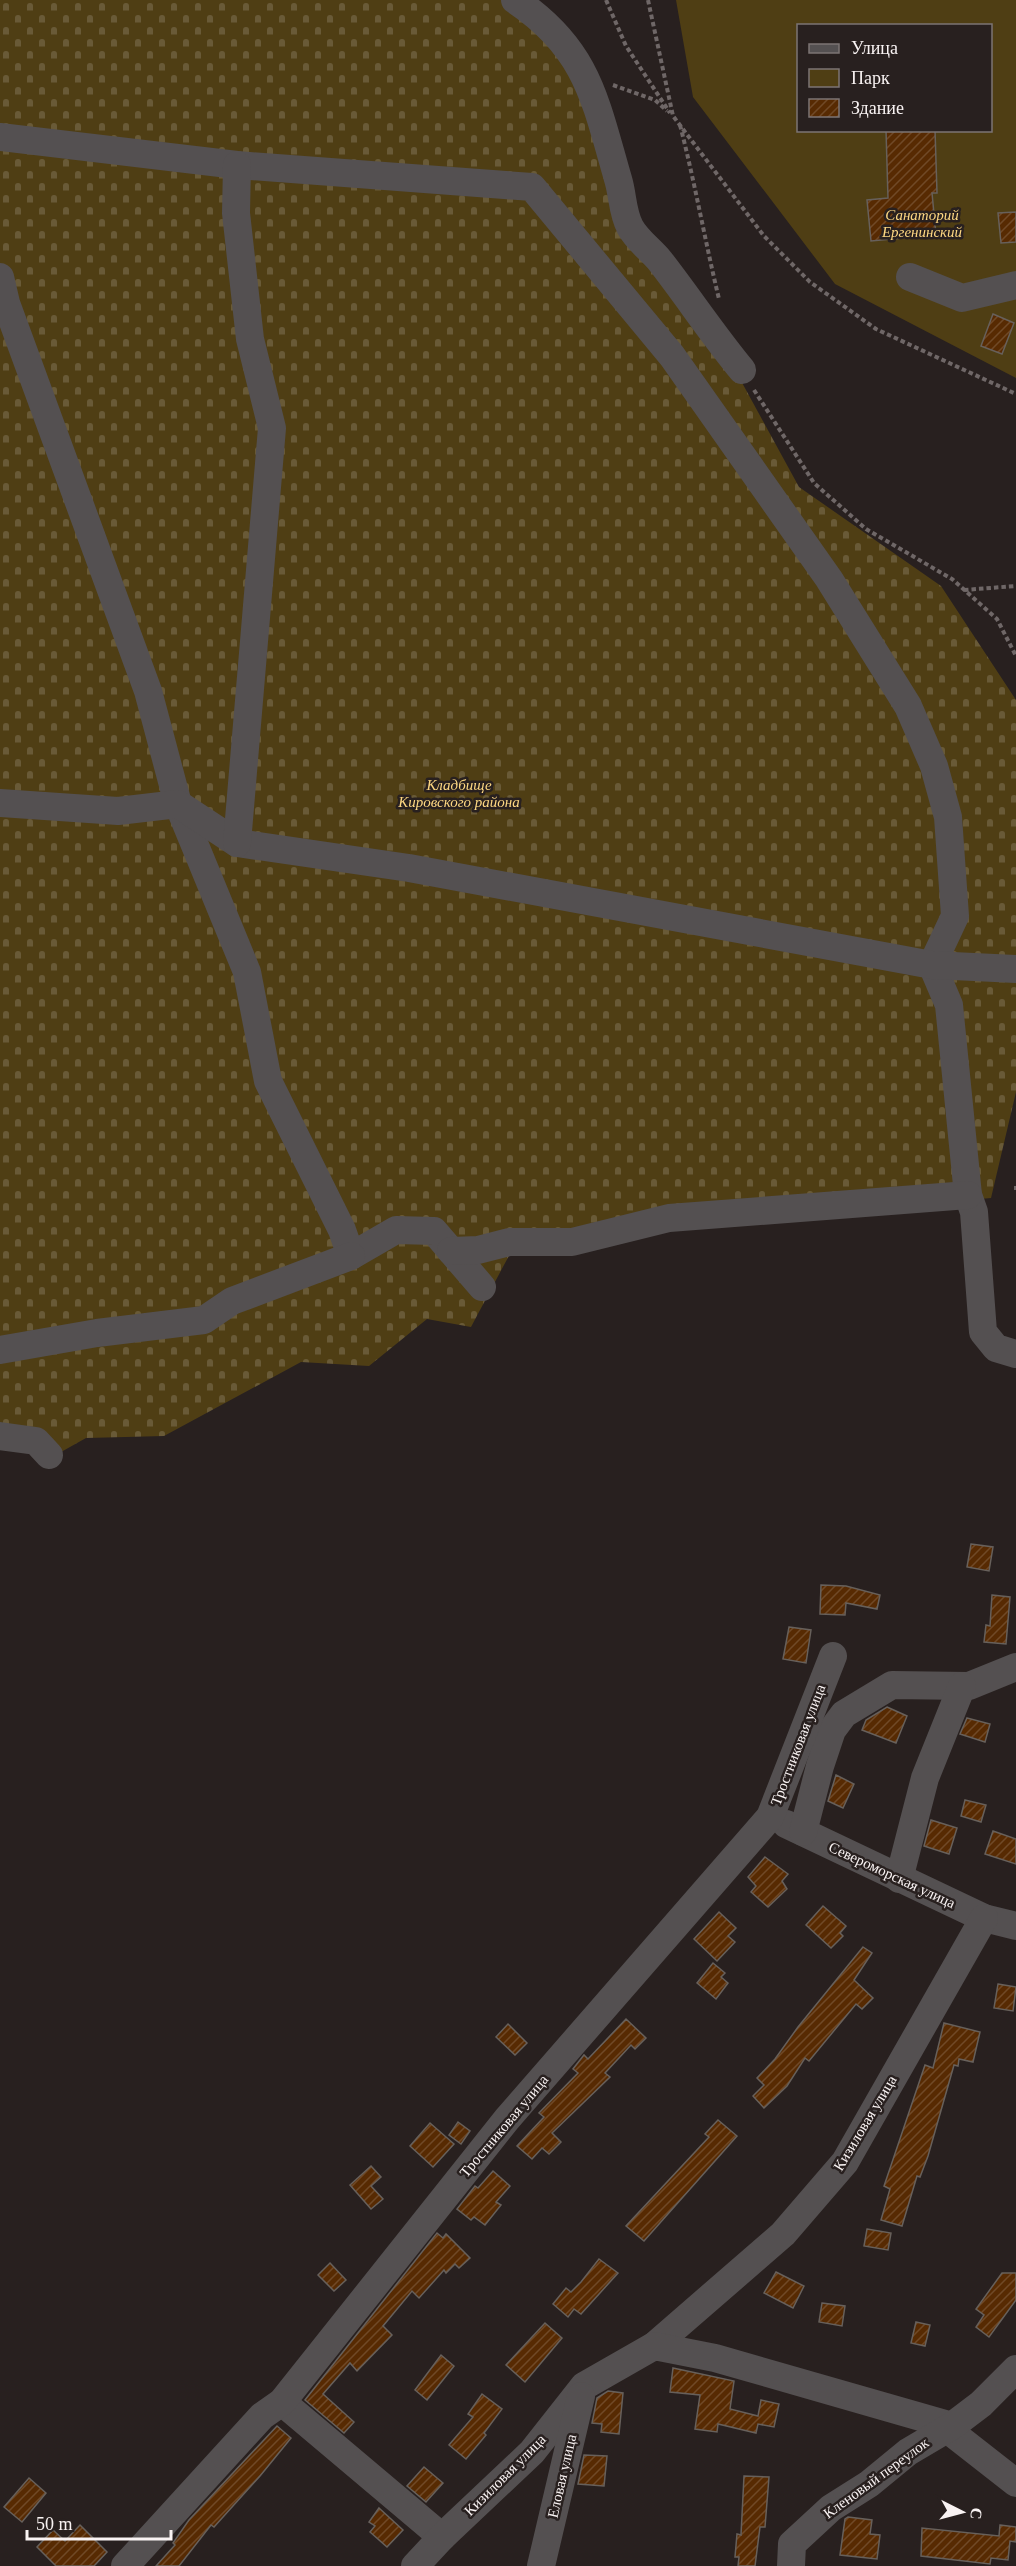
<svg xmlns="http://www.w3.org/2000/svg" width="1016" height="2566" font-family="Georgia,serif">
<defs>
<pattern id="cemetery-stones" width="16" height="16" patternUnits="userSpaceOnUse" patternTransform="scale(1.5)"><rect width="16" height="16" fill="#4f3e14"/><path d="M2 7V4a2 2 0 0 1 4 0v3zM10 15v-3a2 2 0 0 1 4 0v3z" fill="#695a37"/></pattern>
<pattern id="building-hatch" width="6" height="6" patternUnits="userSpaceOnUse" patternTransform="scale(1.5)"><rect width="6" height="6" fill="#572a02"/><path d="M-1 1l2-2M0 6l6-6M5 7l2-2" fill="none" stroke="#704927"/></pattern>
</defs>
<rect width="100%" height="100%" fill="#28201f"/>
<path fill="#4f3e14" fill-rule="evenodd" d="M676,0H1016V378L835,284L693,97ZM798,26H990V130H798Z"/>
<polygon fill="url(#cemetery-stones)" points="0,0 529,0 558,20 631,210 740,379 799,487 941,586 1016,700 1016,1092 991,1198 664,1226 513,1248 471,1327 427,1319 369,1366 301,1362 164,1436 86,1438 45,1461 32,1451 0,1445"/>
<g fill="url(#building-hatch)" stroke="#67605b" stroke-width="1.5">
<polygon points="886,130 935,130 937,193 932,193 936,235 871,241 867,200 888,198"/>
<polygon points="1016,212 1016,242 1001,243 998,213"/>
<polygon points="993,314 1014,323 1002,354 981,346"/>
<polygon points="971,1544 993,1547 989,1571 967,1567"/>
<polygon points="821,1585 846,1586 880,1595 877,1609 846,1603 845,1615 820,1614"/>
<polygon points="992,1595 1010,1597 1006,1644 984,1642 986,1625 990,1626"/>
<polygon points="789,1627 811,1630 806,1663 783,1659"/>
<polygon points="887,1707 907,1716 896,1743 862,1730 866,1720"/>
<polygon points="967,1718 990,1724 985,1742 960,1734"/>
<polygon points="836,1775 854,1784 843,1808 828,1801"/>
<polygon points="965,1800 986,1805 981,1822 961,1816"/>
<polygon points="931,1820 957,1828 949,1854 924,1846"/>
<polygon points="993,1831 1016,1839 1016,1864 985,1854"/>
<polygon points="765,1857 788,1874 782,1881 787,1889 768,1907 751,1892 756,1886 748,1877"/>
<polygon points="823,1906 846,1926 840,1933 843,1936 831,1948 806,1925"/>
<polygon points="719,1912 736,1928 728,1936 735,1942 717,1961 694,1939"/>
<polygon points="863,1947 872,1953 854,1980 873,1998 862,2009 856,2004 809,2061 805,2058 787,2086 764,2108 753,2096 764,2085 757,2078 775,2059 798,2027"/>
<polygon points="713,1963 725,1973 721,1977 728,1983 716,1999 697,1983"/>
<polygon points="998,1984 1016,1987 1013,2011 994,2008"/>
<polygon points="626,2019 646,2038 635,2049 631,2045 605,2073 610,2077 552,2133 561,2142 549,2154 542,2148 532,2159 517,2146 544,2117 539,2113 578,2073 573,2069 584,2055 588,2059"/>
<polygon points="944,2023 980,2032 973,2062 959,2059 958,2066 954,2065 928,2156 920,2177 917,2176 902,2226 881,2220 890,2189 884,2186 925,2065 933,2068"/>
<polygon points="508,2024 527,2043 515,2055 496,2037"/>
<polygon points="718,2120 737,2136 644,2241 626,2226 709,2137 705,2134"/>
<polygon points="458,2122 470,2131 461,2144 449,2135"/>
<polygon points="430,2123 454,2144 433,2167 410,2146"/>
<polygon points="371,2166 381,2177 371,2186 383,2199 371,2209 350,2185"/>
<polygon points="493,2171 510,2186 496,2202 501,2205 485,2225 474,2217 471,2220 457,2209 475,2186 478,2188"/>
<polygon points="867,2229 891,2233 888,2250 864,2246"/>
<polygon points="437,2233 443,2238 446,2234 470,2258 459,2268 455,2264 446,2273 444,2270 419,2298 412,2291 383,2326 392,2335 357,2371 350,2363 323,2394 354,2422 344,2433 305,2400"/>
<polygon points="599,2259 618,2273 581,2314 574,2309 568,2317 553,2304 566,2288 571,2292 581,2282"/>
<polygon points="330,2263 346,2280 334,2291 318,2275"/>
<polygon points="776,2272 804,2286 793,2308 764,2293"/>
<polygon points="1002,2273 1016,2273 1016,2300 989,2337 976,2327 984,2315 976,2309"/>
<polygon points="822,2303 845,2306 842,2326 819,2322"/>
<polygon points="916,2322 930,2325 925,2346 911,2343"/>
<polygon points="545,2323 562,2338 525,2382 506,2365"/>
<polygon points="441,2355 454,2366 427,2400 415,2390"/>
<polygon points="673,2368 734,2381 730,2409 758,2416 761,2400 779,2404 774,2427 758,2424 756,2433 718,2424 717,2432 695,2429 700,2395 670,2392"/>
<polygon points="608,2391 623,2393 619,2434 601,2432 602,2424 592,2423 597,2398"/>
<polygon points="482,2394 502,2409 484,2433 486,2435 466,2459 449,2445 473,2417 468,2414"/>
<polygon points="277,2426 291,2438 260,2476 214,2527 211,2525 179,2566 156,2566 175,2545 173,2543 189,2520"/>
<polygon points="584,2455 607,2456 604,2486 578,2484"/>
<polygon points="424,2467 443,2483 426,2502 407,2486"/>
<polygon points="744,2476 769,2477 765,2527 760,2527 755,2566 738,2566 739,2557 735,2557 737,2534 741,2535"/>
<polygon points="29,2478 46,2493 22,2522 4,2507"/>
<polygon points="379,2508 403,2530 387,2547 370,2532 375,2526 369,2522"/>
<polygon points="848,2517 872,2520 870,2534 880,2535 877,2559 840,2555 845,2519"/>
<polygon points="80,2525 107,2552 94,2566 56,2566 37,2547 53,2530 65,2541"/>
<polygon points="1000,2525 1016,2527 1016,2542 1010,2541 1008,2560 991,2558 990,2564 921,2556 922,2528 999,2536"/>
</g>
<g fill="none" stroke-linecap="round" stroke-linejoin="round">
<g stroke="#6f6767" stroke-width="4" stroke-dasharray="4.5 3" stroke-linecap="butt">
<polyline points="606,0 626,46 670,113"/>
<polyline points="648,0 673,116 764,236 810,282 876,329 1016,394"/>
<polyline points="613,85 655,100 667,111"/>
<path d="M680,125C695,183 705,241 719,299"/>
<polyline points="754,390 814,483 866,529 952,579 997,619 1016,656"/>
<polyline points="964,590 1016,586"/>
<polyline points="1016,1186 1016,1190"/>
</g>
<g stroke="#545051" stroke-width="28">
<path d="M515,0C588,49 595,100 618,179C623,195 622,212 630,227C637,240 651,250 660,261C688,297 713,335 742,370"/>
<polyline points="0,137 237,165 532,187 672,356 829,579 908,706 934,766 948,817 955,916 932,965 949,1005 968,1195 974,1212 983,1332 996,1348 1016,1354"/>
<polyline points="0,277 6,303 148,691 178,804 247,972 268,1081 342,1230 351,1256 396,1230 434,1231 482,1287"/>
<polyline points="910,277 962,298 1016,285"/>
<polyline points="0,803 118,811 178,804 237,843 409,868 932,965 1016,969"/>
<polyline points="237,843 272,428 250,339 236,213 237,165"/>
<polyline points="451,1251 478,1250 509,1242 572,1242 669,1218 968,1195"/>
<polyline points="0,1350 97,1333 204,1320 232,1301 351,1256"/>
<polyline points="0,1436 36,1441 49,1455"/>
<polyline points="786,1824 984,1918 1016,1926"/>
<polyline points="803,1832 820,1766 832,1730 844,1714 892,1685 969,1686 1016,1667"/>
<polyline points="899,1879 925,1778 962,1686"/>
<polyline points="654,2346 783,2234 845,2162 984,1918"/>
<polyline points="282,2402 442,2537"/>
<polyline points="947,2429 1016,2483"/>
<polyline points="125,2566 262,2416 282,2402 507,2119 770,1817 833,1656"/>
<polyline points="415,2566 442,2537 532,2452 584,2386 654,2346 715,2358 952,2426"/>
<polyline points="541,2566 581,2396"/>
<polyline points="791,2566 792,2544 831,2508 869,2484 908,2452 952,2426 981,2404 1016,2369"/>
</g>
</g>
<g text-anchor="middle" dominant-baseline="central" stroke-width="5" stroke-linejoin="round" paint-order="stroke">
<g font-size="15" font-style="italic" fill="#fdd782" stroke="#28201f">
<text x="922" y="215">Санаторий<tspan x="922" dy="17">Ергенинский</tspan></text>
<text x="459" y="785">Кладбище<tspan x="459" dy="17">Кировского района</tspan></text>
</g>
<g font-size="15" fill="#f9f3f3" stroke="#28201f">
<text transform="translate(798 1745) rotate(-69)">Тростниковая улица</text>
<text transform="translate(892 1875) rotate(25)">Североморская улица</text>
<text transform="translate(865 2123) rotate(-59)">Кизиловая улица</text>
<text transform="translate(504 2126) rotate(-50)">Тростниковая улица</text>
<text transform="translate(505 2475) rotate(-45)">Кизиловая улица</text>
<text transform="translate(562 2476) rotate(-77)">Еловая улица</text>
<text transform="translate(876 2478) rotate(-36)">Кленовый переулок</text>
</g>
</g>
<rect x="797" y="24" width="195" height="108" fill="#28201f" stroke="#7c7474" stroke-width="1.5"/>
<rect x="809" y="44" width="30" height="9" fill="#545051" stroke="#7c7474" stroke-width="1.5"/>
<text x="851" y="54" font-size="18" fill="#f9f3f3">Улица</text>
<rect x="809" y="69" width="30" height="18" fill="#4f3e14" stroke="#7c7474" stroke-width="1.5"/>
<text x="851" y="84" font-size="18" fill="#f9f3f3">Парк</text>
<rect x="809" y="99" width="30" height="18" fill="url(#building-hatch)" stroke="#7c7474" stroke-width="1.5"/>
<text x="851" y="114" font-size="18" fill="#f9f3f3">Здание</text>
<g transform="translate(962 2512) rotate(96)" stroke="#28201f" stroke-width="4.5" paint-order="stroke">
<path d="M0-4.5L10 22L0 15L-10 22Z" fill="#f9f3f3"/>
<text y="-9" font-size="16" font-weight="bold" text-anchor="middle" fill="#f9f3f3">С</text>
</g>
<path d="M27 2530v9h144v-9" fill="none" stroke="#f9f3f3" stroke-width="3"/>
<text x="36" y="2530" font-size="18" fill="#f9f3f3" stroke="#28201f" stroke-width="4.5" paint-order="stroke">50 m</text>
</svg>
